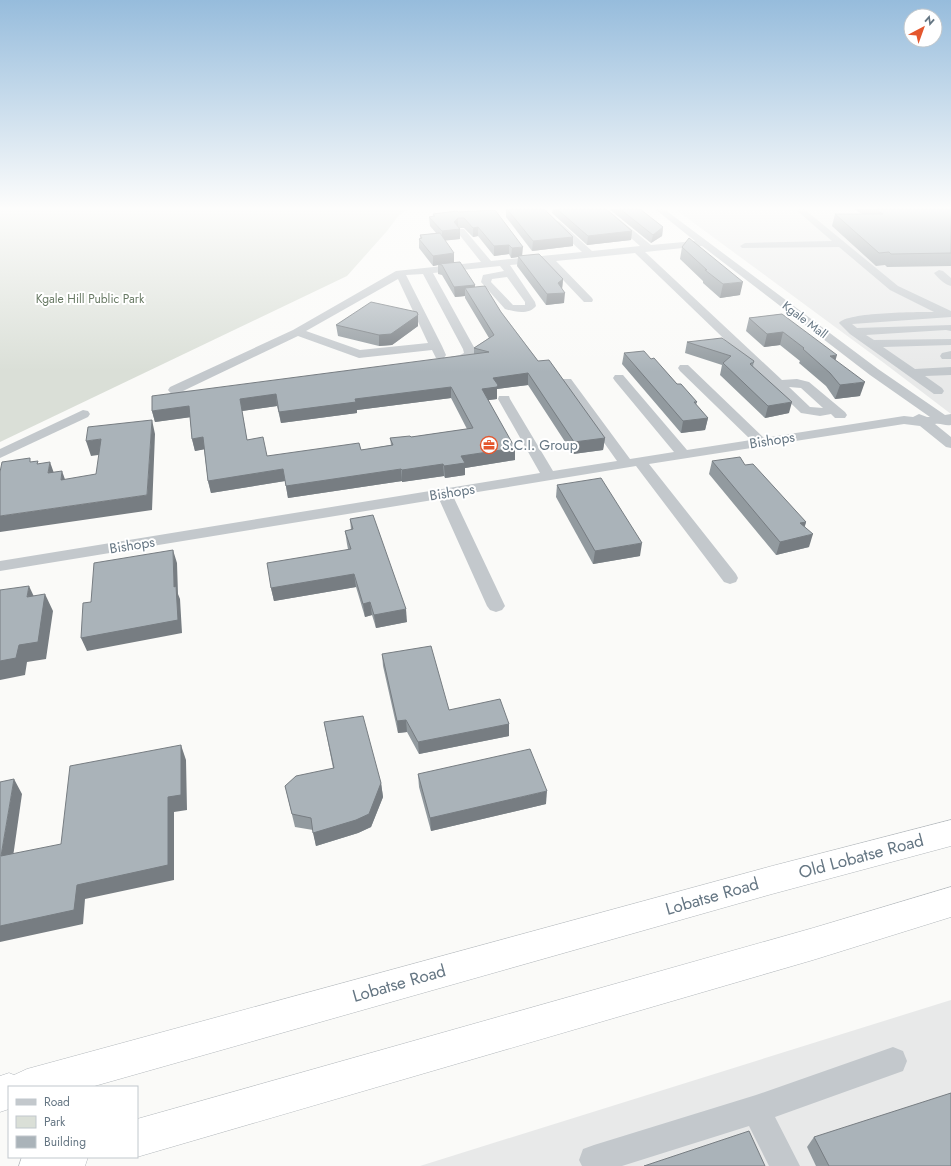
<svg xmlns="http://www.w3.org/2000/svg" width="951" height="1166" font-family="Jost,sans-serif">
<rect width="100%" height="100%" fill="#fafaf8"/>
<g fill="#e8e9e9">
<polygon points="675,209 951,209 951,414 884,363"/>
<polygon points="951,1000 951,1166 420,1166"/>
</g>
<polygon fill="#dadfd7" points="0,209 409,209 399,215 387,231 347,276 0,442"/>
<g fill="none" stroke-linecap="round" stroke-linejoin="round">
<g stroke="#b4b9bd" stroke-width="1">
<g id="highway">
<polygon points="951,820 951,846 772,894 91,1087 9,1087 9,1109 0,1112 0,1076 9,1073 14,1075 27,1069 772,866"/>
<polygon points="951,887 951,917 813,960 137,1157 137,1119 813,928"/>
<polygon points="22,1157 88,1157 85,1166 19,1166"/>
</g>
</g>
<g fill="#c3c8cc" fill-rule="evenodd">
<path d="M598,209H607L651,245L695,241L655,209H664L878,369L945,415L951,414V425C945,426 941,423 935,424L951,437V448L946,447L920,426L904,424L649,464L736,574L738,578L736,582L730,584L724,582L636,466L453,496L505,606L502,610L496,612L490,610L487,606L439,499L0,571V561L540,473L498,399L499,396H509L510,399L553,471L617,461L561,382L563,379H571L630,459L674,452L615,381L613,378L615,375H623L687,450L751,440L680,371L678,368L680,365H688L764,438L904,416L913,417L919,414L927,417H930L870,375L702,246L645,252L782,380L797,379L809,382L845,412L847,415L845,418H835L831,414L820,416L801,413L635,253L556,261L592,298L593,300L592,302H584L546,262L510,265L535,302L536,306C529,315 515,312 505,309L481,282L483,275L504,271L500,266L433,273L475,349L476,354C470,362 454,366 445,364L443,361L445,358L460,355L464,353L463,349L423,274L406,275L442,346L446,355L444,358H436L432,350L359,358L298,336L183,391L204,390L205,393L204,396C192,399 176,401 168,390L170,387L293,330L396,271L481,262L458,233L456,231L458,229H464L491,261L582,252L554,226L552,224L557,221L560,222L592,251L640,246ZM507,277L525,302V305H513L491,282L492,279ZM398,279L428,343L360,350L306,331ZM789,387L801,388L823,408L810,407Z"/>
<path d="M795,209H804L898,286L951,311V317L852,324L857,328L951,325V331L946,330L866,335L874,340L951,339V345L883,347L915,369L951,367V375L925,376L942,388L944,391L942,394H934L850,334L839,323C847,312 918,312 934,312L890,290L839,247L742,248L740,246L745,243L832,241Z"/>
<path d="M939,270L943,271L951,278V286C945,285 938,278 934,273Z"/>
<polygon points="951,351 951,359 942,359 940,356 942,353"/>
<polygon points="83,410 88,411 90,414 88,417 0,458 0,449"/>
<polygon points="893,1047 903,1051 907,1061 903,1071 775,1117 800,1166 769,1166 749,1126 622,1166 582,1166 579,1160 583,1149 594,1145 756,1095"/>
</g>
<use href="#highway" fill="#fff" fill-rule="evenodd"/>
</g>
<g fill="#929a9f" fill-rule="evenodd">
<polygon points="506,209 544,209 573,237 573,246 532,251 506,217"/>
<polygon points="553,209 606,209 632,231 631,240 587,245 552,213"/>
<polygon points="609,209 640,209 663,227 662,236 651,243"/>
<polygon points="854,209 951,209 951,266 887,267 885,265 876,266 832,226 835,214 862,214"/>
<path d="M495,210L522,256L563,279L562,289L564,303L546,305L517,266L518,257L511,258L509,254L494,256L478,236L473,237L464,228H459L460,229V239L445,240L454,262L475,287L501,312L538,361L605,438L603,450L573,454L528,385L497,389V399L488,400L515,460L465,468V475L445,478L444,476L402,482V481L288,498L285,481L211,493L208,481L204,449L195,451L192,439L190,417L155,422L152,411L474,354V348L489,338L465,298V296L455,297L442,275L438,274V265L433,266L419,248V239L420,238V235L436,233L430,226L429,217L433,216V214ZM451,398L467,429L411,437L390,438L391,445L361,450L267,456L247,440L242,411L277,406L281,423L357,413V410Z"/>
<polygon points="682,247 740,295 720,298 703,283 703,281 680,259"/>
<polygon points="782,314 835,360 860,396 835,399 826,386 799,363 800,361 780,345 764,347 746,331 749,318"/>
<polygon points="336,325 418,326 392,345 379,346 338,336"/>
<polygon points="687,342 754,361 753,366 789,413 765,418 720,375 722,365 685,353"/>
<polygon points="624,353 651,359 677,384 697,402 696,405 708,418 705,430 681,433 622,364"/>
<polygon points="712,461 745,465 806,522 805,526 809,547 776,555 709,474"/>
<polygon points="557,485 640,556 593,564 556,497"/>
<polygon points="350,519 407,622 376,628 372,615 365,617 356,587 274,601 271,588 348,549 347,544 345,531 351,530"/>
<polygon points="382,654 449,710 509,724 509,736 419,754 407,732 398,733 383,666"/>
<polygon points="324,722 381,783 383,797 371,827 358,833 316,846 313,830 295,827 285,786 333,768"/>
<polygon points="418,774 546,804 431,831 419,787"/>
<polygon points="814,1137 951,1166 816,1166 807,1147"/>
</g>
<g fill="#777d82">
<polygon points="458,218 458,228 460,229 460,239 442,241 442,231"/>
<polygon points="478,227 478,236 473,237 473,228"/>
<polygon points="663,227 662,236 651,243 653,235"/>
<polygon points="632,231 631,240 587,245 588,236"/>
<polygon points="573,237 573,246 532,251 533,241"/>
<polygon points="509,245 509,254 494,256 494,246"/>
<polygon points="523,247 522,257 518,256 518,257 511,258 512,248"/>
<polygon points="454,253 454,263 438,264 438,265 433,266 433,256"/>
<polygon points="563,279 562,289 565,293 564,303 546,305 547,294 558,283"/>
<polygon points="743,282 740,295 720,298 723,284"/>
<polygon points="475,285 475,295 465,288 465,296 455,297 454,287"/>
<polygon points="418,315 418,326 392,345 379,346 379,335"/>
<polygon points="783,332 780,345 764,347 767,334"/>
<polygon points="837,355 833,369 830,356"/>
<polygon points="528,373 528,385 497,389 497,399 482,401 482,389 493,378"/>
<polygon points="865,382 860,396 835,399 840,385"/>
<polygon points="451,387 451,398 357,410 357,413 281,423 279,412 355,399"/>
<polygon points="276,394 277,406 242,411 240,399"/>
<polygon points="792,402 789,413 765,418 768,406"/>
<polygon points="189,406 192,417 155,422 152,411"/>
<polygon points="708,418 705,430 681,433 683,421"/>
<polygon points="152,420 155,434 152,510 0,532 0,516 147,495"/>
<polygon points="203,437 206,449 195,451 192,439"/>
<polygon points="605,438 603,450 573,454 574,442"/>
<polygon points="101,439 105,454 91,456 86,441"/>
<polygon points="515,448 515,460 465,468 465,475 445,478 444,466 461,456"/>
<polygon points="50,462 55,476 48,473"/>
<polygon points="443,464 444,476 402,482 402,470"/>
<polygon points="283,469 285,481 211,493 208,481"/>
<polygon points="401,469 402,481 288,498 286,486"/>
<polygon points="62,471 67,485 61,480"/>
<polygon points="806,522 802,534 800,523"/>
<polygon points="813,534 809,547 776,555 780,542"/>
<polygon points="642,543 640,556 593,564 595,551"/>
<polygon points="173,550 177,563 178,594 180,599 182,633 87,651 81,638 174,587"/>
<polygon points="354,574 356,587 274,601 271,588"/>
<polygon points="29,586 37,603 27,597"/>
<polygon points="45,594 53,611 46,659 27,662 25,675 0,680 0,661 19,645"/>
<polygon points="370,602 372,615 365,617 363,604"/>
<polygon points="406,609 407,622 376,628 374,615"/>
<polygon points="406,720 407,732 398,733 397,721"/>
<polygon points="509,724 509,736 419,754 418,742"/>
<polygon points="181,745 186,760 187,810 174,812 174,880 85,899 83,924 0,942 0,926 77,885"/>
<polygon points="14,779 22,794 11,871 1,856"/>
<polygon points="381,783 383,797 371,827 358,833 316,846 313,833"/>
<polygon points="547,791 546,804 431,831 430,818"/>
</g>
<g fill="#aab3b9" stroke="#777d82" fill-rule="evenodd">
<polygon points="507,209 544,209 573,237 533,241"/>
<polygon points="557,209 606,209 632,231 588,236"/>
<polygon points="620,209 640,209 663,227 653,235"/>
<polygon points="875,209 951,209 951,253 891,254 889,252 879,253 835,214 883,214"/>
<polygon points="495,210 523,247 512,248 509,245 494,246 478,227 473,228 464,218 458,218 454,222 460,229 442,231 429,217 435,216 433,214 457,211 458,212"/>
<polygon points="440,233 454,253 433,256 419,239 422,238 420,235"/>
<polygon points="689,238 743,282 723,284 705,270 707,270 682,247"/>
<polygon points="539,254 563,279 558,283 565,293 547,294 518,256"/>
<polygon points="460,262 475,285 454,287 442,265 438,264"/>
<path d="M485,286L501,312L538,361L549,360L605,438L574,442L528,373L493,378L498,385L497,387L482,389L515,448L461,456L465,463L444,466L443,464L402,470L401,469L286,486L283,469L208,481L203,437L192,439L189,406L152,411V396L489,352L474,348L494,335L465,288ZM451,387L473,428L411,437L410,436L390,438L393,445L361,450L359,443L267,456L263,437L247,440L240,399L276,394L279,412L356,402L355,399Z"/>
<polygon points="371,302 417,312 418,315 391,334 379,335 336,325"/>
<polygon points="782,314 837,355 830,356 865,382 840,385 830,373 803,349 804,348 783,332 767,334 749,318"/>
<polygon points="722,338 754,361 753,363 751,363 750,364 792,402 768,406 723,363 731,356 687,342"/>
<polygon points="644,351 651,359 654,358 677,384 681,384 697,402 694,402 708,418 683,421 624,353"/>
<polygon points="152,420 147,495 0,516 0,472 2,462 30,458 30,462 38,461 37,464 50,462 48,473 62,471 61,480 96,474 101,439 86,441 88,427"/>
<polygon points="740,457 745,465 753,464 806,522 800,523 813,534 780,542 712,461"/>
<polygon points="601,478 642,543 595,551 557,485"/>
<polygon points="373,515 406,609 374,615 370,602 363,604 354,574 271,588 267,563 351,549 345,531 353,529 350,519"/>
<polygon points="173,550 174,587 176,586 178,620 81,638 83,603 91,602 94,563"/>
<polygon points="29,586 27,597 45,594 38,642 19,645 16,658 0,661 0,590"/>
<polygon points="431,646 449,710 500,699 509,724 418,742 406,720 397,721 382,654"/>
<polygon points="363,716 381,783 369,814 356,820 313,833 311,818 292,814 285,786 296,776 334,768 324,722"/>
<polygon points="181,745 181,795 168,797 168,865 77,885 74,910 0,926 0,782 14,779 1,856 61,844 70,766"/>
<polygon points="530,749 547,791 430,818 418,774"/>
<polygon points="951,1093 951,1166 829,1166 814,1137"/>
<polygon points="749,1131 765,1166 644,1166"/>
</g>
<linearGradient id="sky" x2="0" y2="1"><stop stop-color="#96bcdc"/><stop offset="0.56" stop-color="#fdfdfc"/><stop offset="1" stop-color="#fdfdfc" stop-opacity="0"/></linearGradient>
<rect width="951" height="372" fill="url(#sky)"/>
<defs>
<g id="office-ring" transform="scale(0.9)"><circle r="9.5" fill="#fff" stroke="#e4572e" stroke-width="1.5"/><path d="M-6-3h4V-5.5h4V-3h4V5H-6ZM-1-4.5V-3h2v-1.5ZM-6 0V1H6V0Z" fill="#e4572e"/></g>
</defs>
<g fill-rule="evenodd">
<use href="#office-ring" x="489" y="445"/>
</g>
<g text-anchor="middle" dominant-baseline="central" stroke-width="4" stroke-linejoin="round" paint-order="stroke">
<g font-size="12" fill="#687a64" stroke="#fff">
<text x="90" y="299">Kgale Hill Public Park</text>
</g>
<g font-size="12" fill="#657683" stroke="#fff">
<text transform="translate(805 320) rotate(37)">Kgale Mall</text>
</g>
<g font-size="14" fill="#657683" stroke="#fff">
<text transform="translate(772 440) rotate(-9)">Bishops</text>
<text transform="translate(452 492) rotate(-9)">Bishops</text>
<text transform="translate(132 545) rotate(-9)">Bishops</text>
</g>
<g font-size="14" fill="#657683" stroke="#fff" text-anchor="start">
<text x="502" y="445">S.C.I. Group</text>
</g>
<g font-size="17" fill="#657683" stroke="#fff">
<text transform="translate(861 856) rotate(-15)">Old Lobatse Road</text>
<text transform="translate(712 896) rotate(-16)">Lobatse Road</text>
<text transform="translate(399 983) rotate(-16)">Lobatse Road</text>
</g>
</g>
<rect x="8" y="1086" width="130" height="72" fill="#ffffff" stroke="#c1c8cd"/>
<rect x="16" y="1099" width="20" height="6" fill="#c3c8cc" stroke="#c1c8cd"/>
<text x="44" y="1106" font-size="12" fill="#657683">Road</text>
<rect x="16" y="1116" width="20" height="12" fill="#dadfd7" stroke="#c1c8cd"/>
<text x="44" y="1126" font-size="12" fill="#657683">Park</text>
<rect x="16" y="1136" width="20" height="12" fill="#aab3b9" stroke="#c1c8cd"/>
<text x="44" y="1146" font-size="12" fill="#657683">Building</text>
<g transform="translate(923 28) rotate(41)"><circle r="19" fill="#ffffff" stroke="#c1c8cd"/>
<path d="M0-3L7 15L0 10L-7 15Z" fill="#e4572e"/>
<text y="-6" font-size="11" font-weight="bold" text-anchor="middle" fill="#657683">N</text>
</g>
</svg>
